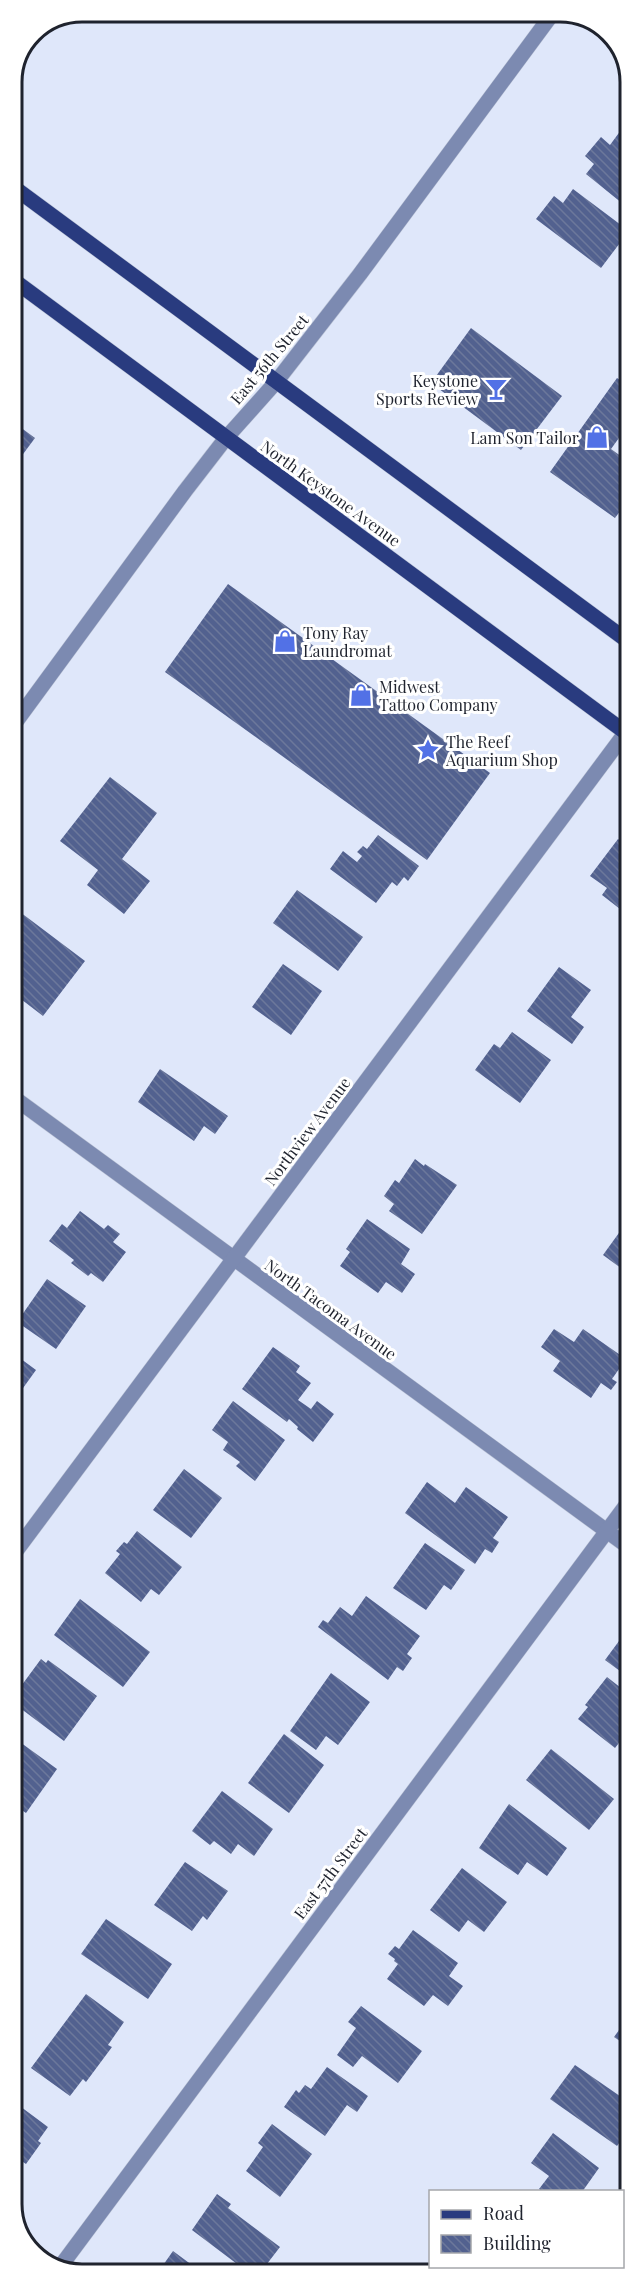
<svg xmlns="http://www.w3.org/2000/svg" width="642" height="2286" font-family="'Playfair Display',serif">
<defs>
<pattern id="building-back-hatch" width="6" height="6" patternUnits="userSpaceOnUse" patternTransform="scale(1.5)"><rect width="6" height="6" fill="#52618f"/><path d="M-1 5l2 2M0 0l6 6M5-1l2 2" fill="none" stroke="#6c789b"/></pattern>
</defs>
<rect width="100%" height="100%" fill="#dfe7fa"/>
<g fill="url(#building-back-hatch)">
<polygon points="629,127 629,206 628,208 586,174 594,164 585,156 601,137 610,145 621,130 625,133"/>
<polygon points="573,189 629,231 601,268 536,219 554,196 563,203"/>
<polygon points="471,328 562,396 521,450 431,383"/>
<polygon points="617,378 629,386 629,424 611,449 629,462 629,499 615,518 550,472"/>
<polygon points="12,421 35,438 12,469"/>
<polygon points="228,584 490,773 427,860 165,672"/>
<polygon points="110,777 157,813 122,859 150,881 124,914 87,885 98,870 60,841"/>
<polygon points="629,834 629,896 620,909 602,895 607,888 590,876 618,839 623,843"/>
<polygon points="378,835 419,866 408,881 404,877 397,886 392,882 376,903 330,869 343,851 357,862 362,856 357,852 363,846 367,849"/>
<polygon points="297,890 363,937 338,971 273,923"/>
<polygon points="16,909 85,961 43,1016 13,993 13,974 17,968 13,965 19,957 13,952 13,914"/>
<polygon points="283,964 322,991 291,1035 252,1007"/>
<polygon points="559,967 591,990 571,1017 584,1027 572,1044 527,1011"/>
<polygon points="512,1032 551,1060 520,1103 475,1070 494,1044 500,1048"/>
<polygon points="160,1069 228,1116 215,1134 204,1126 194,1141 138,1102"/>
<polygon points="415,1159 424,1166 425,1164 457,1185 422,1234 389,1211 394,1204 384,1196 395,1180 399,1183"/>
<polygon points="80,1211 104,1229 108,1225 120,1234 113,1242 126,1252 103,1282 91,1273 88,1276 71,1263 74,1260 49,1241 62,1224 67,1228"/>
<polygon points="367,1219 410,1249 401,1264 415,1274 402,1293 386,1282 378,1293 340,1266 350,1252 346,1249"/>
<polygon points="629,1219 629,1274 603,1255"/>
<polygon points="47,1279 86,1306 56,1349 17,1322"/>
<polygon points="554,1329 574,1342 583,1329 626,1359 612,1379 617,1382 611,1390 601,1383 591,1398 553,1371 560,1361 541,1347"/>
<polygon points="273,1347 300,1366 296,1372 311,1383 298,1400 311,1409 317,1401 334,1414 313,1442 297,1429 298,1427 289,1419 287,1422 242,1389"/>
<polygon points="13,1353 36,1370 13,1402"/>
<polygon points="233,1401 285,1440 255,1481 236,1466 240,1462 223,1450 228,1442 212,1430"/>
<polygon points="184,1469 222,1498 191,1538 153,1510"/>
<polygon points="427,1482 455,1503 466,1487 508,1517 493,1538 499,1542 492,1553 485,1549 475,1564 405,1513"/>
<polygon points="137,1531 182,1567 159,1595 151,1589 141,1602 105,1573 120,1554 116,1551 124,1542 127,1544"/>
<polygon points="425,1543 465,1570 451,1590 444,1585 426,1610 393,1588"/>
<polygon points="366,1596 420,1636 407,1654 412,1658 403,1671 397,1667 388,1680 318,1627 323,1620 328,1623 340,1607 352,1616"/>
<polygon points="80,1599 150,1652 123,1687 54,1635"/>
<polygon points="619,1641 627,1646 630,1642 630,1683 626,1681 628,1677 605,1660"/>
<polygon points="41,1659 46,1663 48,1660 97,1696 64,1741 16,1705 17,1703 13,1701 13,1697"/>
<polygon points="331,1673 370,1702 338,1745 326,1736 316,1750 290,1731"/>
<polygon points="607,1677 630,1695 630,1745 622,1739 615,1748 578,1719 588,1707 585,1705"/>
<polygon points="284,1734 324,1765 289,1813 248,1783"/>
<polygon points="13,1737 57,1769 26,1813 13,1804"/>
<polygon points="551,1749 614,1799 589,1830 526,1780"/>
<polygon points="222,1791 273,1829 254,1856 238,1844 231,1854 214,1841 210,1845 192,1831"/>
<polygon points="509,1804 567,1848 547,1876 527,1862 518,1875 479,1848"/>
<polygon points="185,1862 228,1891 207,1920 203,1916 192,1931 154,1905"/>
<polygon points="462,1868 507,1902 484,1932 468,1920 459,1932 430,1910"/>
<polygon points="106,1919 172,1964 148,1999 81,1954"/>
<polygon points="413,1930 458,1963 449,1976 463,1986 448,2006 433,1995 424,2006 387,1979 398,1964 394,1961 395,1959 388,1954 395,1946 399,1949"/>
<polygon points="86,1994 124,2022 108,2045 112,2047 86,2082 83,2079 70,2096 31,2068"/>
<polygon points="361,2006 422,2051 398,2083 362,2056 353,2067 337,2055 356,2028 348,2022"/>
<polygon points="627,2019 630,2021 630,2048 614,2037"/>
<polygon points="575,2065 630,2103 630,2128 617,2146 550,2099"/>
<polygon points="327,2067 368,2096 357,2112 347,2105 325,2136 284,2107 296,2090 299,2093 305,2085 311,2089"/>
<polygon points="13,2101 48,2127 38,2141 41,2143 26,2164 23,2162 13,2176"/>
<polygon points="272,2124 312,2154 280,2197 246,2171 263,2147 258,2143"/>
<polygon points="553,2133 599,2168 582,2192 543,2192 539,2189 549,2176 531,2163"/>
<polygon points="217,2194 231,2204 228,2208 280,2247 260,2273 249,2273 192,2230"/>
<polygon points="173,2251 204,2274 152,2274 158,2266 161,2268"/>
<polygon points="460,2266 466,2266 475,2273 456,2273"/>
<polygon points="508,2266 526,2266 522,2273 517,2273"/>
</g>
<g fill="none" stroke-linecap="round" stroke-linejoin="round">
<g stroke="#bcc4d5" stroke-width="16">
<g id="minor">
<polyline points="12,727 185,491 226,438 276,382 360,274 553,13"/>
<polyline points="13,1097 630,1548"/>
<polyline points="13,1555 629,728"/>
<polyline points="60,2267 630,1500"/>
</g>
</g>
<g stroke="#bcc4d5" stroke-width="16">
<g id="major">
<polyline points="12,186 629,642"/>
<polyline points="12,279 629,735"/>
</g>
</g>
<use href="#minor" stroke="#7c8ab1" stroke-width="15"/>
<use href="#major" stroke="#293b7f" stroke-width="15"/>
</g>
<defs>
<g id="bar-bare" transform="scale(1.8)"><path d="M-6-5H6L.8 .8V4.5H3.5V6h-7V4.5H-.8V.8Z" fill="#5271e6" stroke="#fff" stroke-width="2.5" paint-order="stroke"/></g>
<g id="shop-bare" transform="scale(1.8)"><path d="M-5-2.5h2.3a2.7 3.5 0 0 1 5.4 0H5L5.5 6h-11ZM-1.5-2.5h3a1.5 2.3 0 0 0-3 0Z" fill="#5271e6" stroke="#fff" stroke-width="2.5" paint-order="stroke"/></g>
<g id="sight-bare" transform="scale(1.8)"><path d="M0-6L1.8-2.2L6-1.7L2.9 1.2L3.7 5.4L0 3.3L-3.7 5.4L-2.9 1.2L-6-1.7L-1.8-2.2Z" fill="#5271e6" stroke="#fff" stroke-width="2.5" paint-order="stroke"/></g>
</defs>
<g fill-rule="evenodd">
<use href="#bar-bare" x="496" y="389"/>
<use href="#shop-bare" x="597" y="437"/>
<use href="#shop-bare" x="285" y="641"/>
<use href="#shop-bare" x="361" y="695"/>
<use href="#sight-bare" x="428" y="750"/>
</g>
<g text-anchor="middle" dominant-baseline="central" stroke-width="6" stroke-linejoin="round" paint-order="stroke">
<g font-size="16" fill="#1f232e" stroke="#fff">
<text transform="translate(269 359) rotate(-50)">East 56th Street</text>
<text transform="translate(331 493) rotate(36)">North Keystone Avenue</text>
<text transform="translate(307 1131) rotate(-53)">Northview Avenue</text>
<text transform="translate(331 1309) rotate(36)">North Tacoma Avenue</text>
<text transform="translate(330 1873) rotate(-53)">East 57th Street</text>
</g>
<g font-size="16" fill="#1f232e" stroke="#fff" text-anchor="start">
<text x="478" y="380" text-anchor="end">Keystone<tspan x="478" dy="18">Sports Review</tspan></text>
<text x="579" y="437" text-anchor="end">Lam Son Tailor</text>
<text x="303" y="632">Tony Ray<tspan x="303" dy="18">Laundromat</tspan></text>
<text x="379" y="686">Midwest<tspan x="379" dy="18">Tattoo Company</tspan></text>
<text x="446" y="741">The Reef<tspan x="446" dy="18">Aquarium Shop</tspan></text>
</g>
</g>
<path d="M0 0H642V2286H0ZM82 22H560A60 60 0 0 1 620 82V2204A60 60 0 0 1 560 2264H82A60 60 0 0 1 22 2204V82A60 60 0 0 1 82 22Z" fill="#fff" fill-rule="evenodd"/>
<path fill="none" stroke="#1f232e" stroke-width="3" d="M82 22H560A60 60 0 0 1 620 82V2204A60 60 0 0 1 560 2264H82A60 60 0 0 1 22 2204V82A60 60 0 0 1 82 22Z"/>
<rect x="429" y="2190" width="195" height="78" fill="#ffffff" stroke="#a5a7ab" stroke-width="1.5"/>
<rect x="441" y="2210" width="30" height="9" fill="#293b7f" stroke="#a5a7ab" stroke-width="1.5"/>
<text x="483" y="2220" font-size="18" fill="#1f232e">Road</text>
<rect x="441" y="2235" width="30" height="18" fill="url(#building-back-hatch)" stroke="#a5a7ab" stroke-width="1.5"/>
<text x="483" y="2250" font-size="18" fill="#1f232e">Building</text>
</svg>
